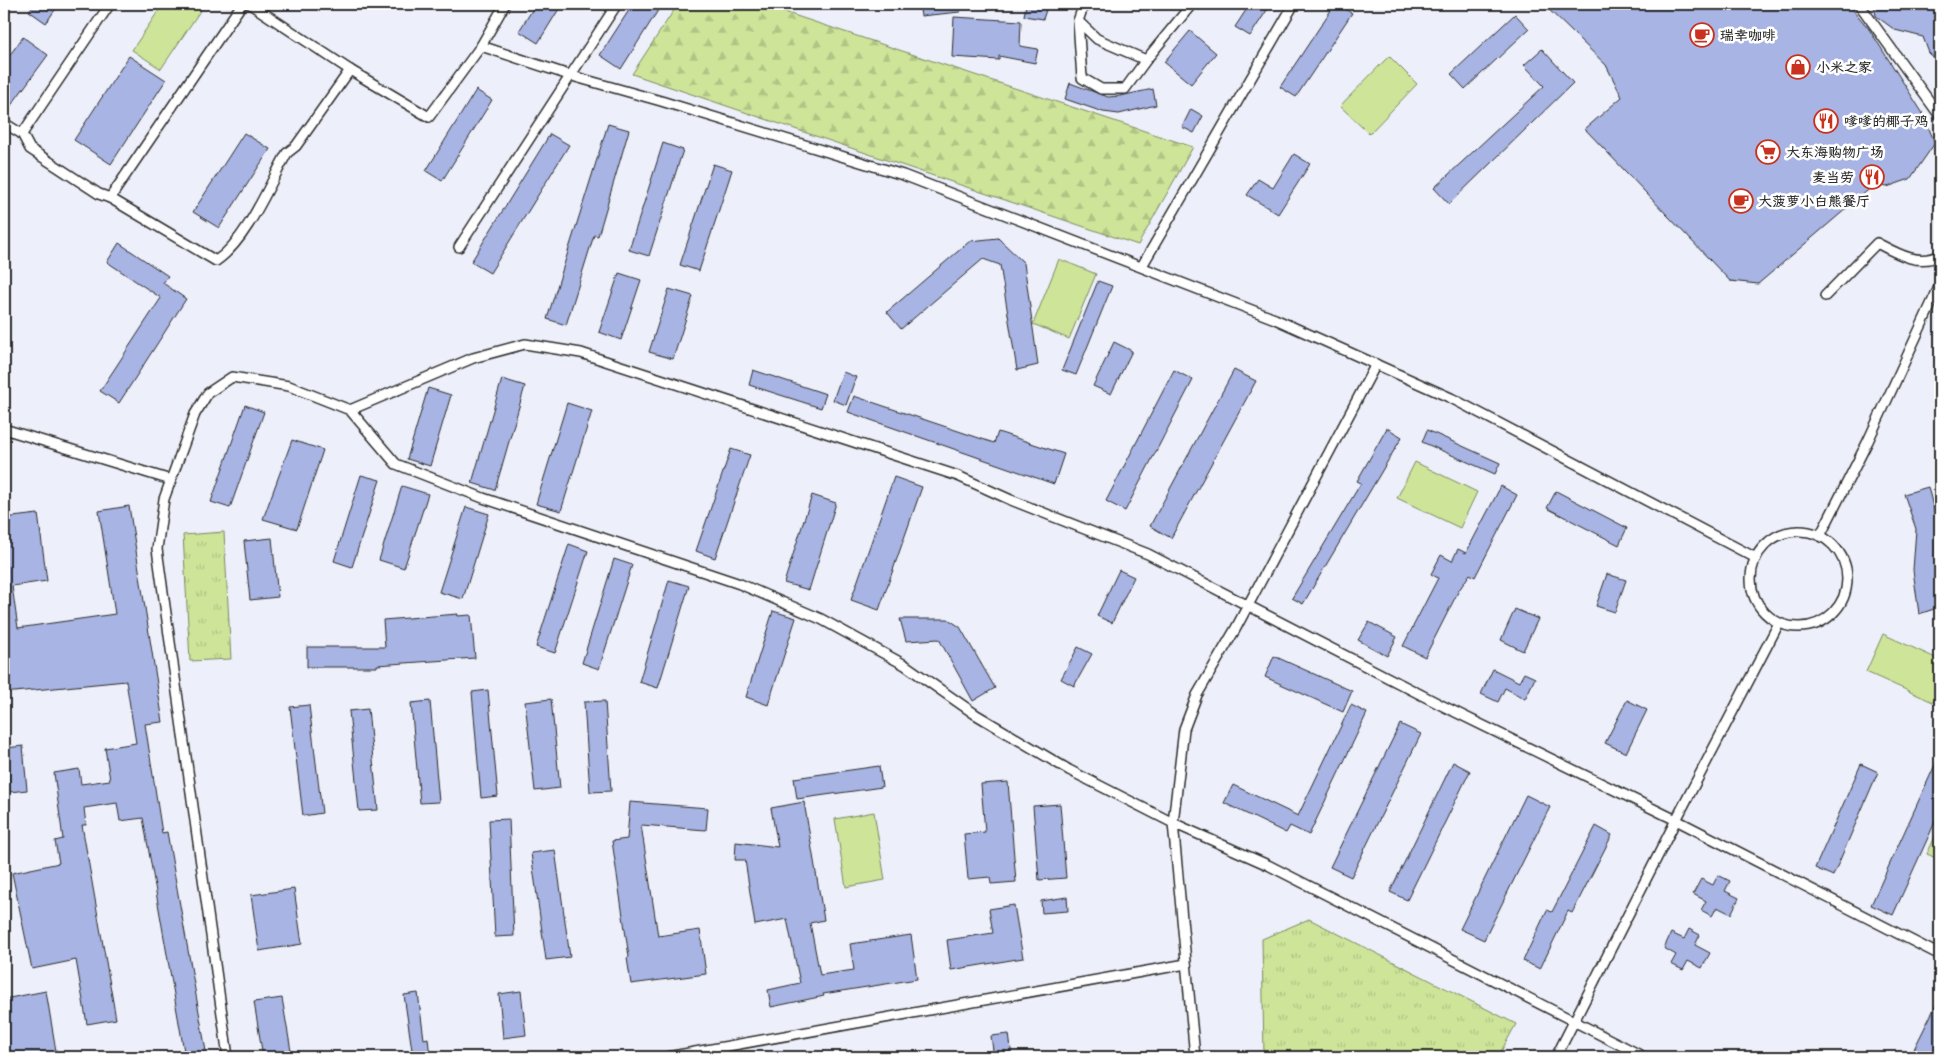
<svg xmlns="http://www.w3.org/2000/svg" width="1944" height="1061" font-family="'Balsamiq Sans','LXGW WenKai TC',sans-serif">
<defs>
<pattern id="forest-firs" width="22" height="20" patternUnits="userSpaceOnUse" patternTransform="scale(1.25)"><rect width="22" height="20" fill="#cde499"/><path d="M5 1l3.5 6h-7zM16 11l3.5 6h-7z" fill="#b0c484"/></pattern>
<pattern id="park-tufts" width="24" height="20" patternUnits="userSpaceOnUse" patternTransform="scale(1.25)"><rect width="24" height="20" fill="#cde499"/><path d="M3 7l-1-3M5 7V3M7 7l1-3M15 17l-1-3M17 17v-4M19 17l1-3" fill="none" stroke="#b0c484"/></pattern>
</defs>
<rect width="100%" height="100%" fill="#edf0fa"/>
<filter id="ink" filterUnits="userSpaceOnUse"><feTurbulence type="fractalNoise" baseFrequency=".02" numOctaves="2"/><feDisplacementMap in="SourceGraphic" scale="10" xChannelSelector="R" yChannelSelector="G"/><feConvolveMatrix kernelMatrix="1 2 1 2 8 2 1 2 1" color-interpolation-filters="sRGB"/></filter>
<g filter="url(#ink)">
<polygon fill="url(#forest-firs)" stroke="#7c8862" points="678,4 760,4 1193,147 1138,245 632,74"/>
<g fill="url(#park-tufts)" stroke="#7c8862">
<polygon points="224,532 231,659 190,661 183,535"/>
<polygon points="1309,919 1516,1024 1498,1057 1264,1057 1262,939"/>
</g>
<g fill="#cde499" stroke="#7c8862">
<polygon points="163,4 195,4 202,8 161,69 132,50"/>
<polygon points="1389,56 1417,84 1369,134 1340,106"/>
<polygon points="1059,259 1096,274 1069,339 1033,324"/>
<polygon points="1415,462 1477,492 1460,528 1397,498"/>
<polygon points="1883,634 1940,660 1940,692 1935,703 1866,672"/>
<polygon points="874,812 885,880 846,887 835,819"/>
<polygon points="1940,826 1940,860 1927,854"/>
</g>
<g fill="#a7b4e4" stroke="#2b2b2b">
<polygon points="34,4 59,4 46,23 29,11"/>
<polygon points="536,4 562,4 538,43 519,31"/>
<polygon points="633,4 662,4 621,69 600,55"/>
<polygon points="919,4 960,4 960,12 921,16"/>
<polygon points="1026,4 1048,4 1043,19 1024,16"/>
<polygon points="1250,4 1271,4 1250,36 1235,27"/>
<polygon points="1335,4 1352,13 1296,97 1280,87"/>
<polygon points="1543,4 1848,4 1869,29 1922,112 1935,143 1910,179 1887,187 1874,185 1758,284 1730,281 1585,129 1622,97 1606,65"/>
<polygon points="1874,4 1940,4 1940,63 1929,53 1923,37 1895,30 1876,16"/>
<polygon points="1515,14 1529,29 1465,89 1451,74"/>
<polygon points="954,17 1021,21 1020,46 1038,49 1035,63 999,56 999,60 952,57"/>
<polygon points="1190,31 1216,53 1191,84 1164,62"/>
<polygon points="23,37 48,55 4,115 4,63"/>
<polygon points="1542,49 1573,83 1449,204 1434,188 1544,86 1524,65"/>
<polygon points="129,56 166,80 111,164 74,140"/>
<polygon points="1070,83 1108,97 1120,96 1153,89 1156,105 1119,114 1103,112 1065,99"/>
<polygon points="476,90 492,100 442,181 426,171"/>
<polygon points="1191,109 1203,116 1194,133 1182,127"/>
<polygon points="608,124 629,130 598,236 594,235 566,325 547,319"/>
<polygon points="244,133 270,149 219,228 193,212"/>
<polygon points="550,134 569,145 490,273 471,262"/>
<polygon points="663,143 683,150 649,256 629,250"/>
<polygon points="1294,154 1310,164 1278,214 1247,195 1258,179 1273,188"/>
<polygon points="713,164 732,170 699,271 680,265"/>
<polygon points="998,238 1024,263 1038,365 1017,370 1000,265 983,259 901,329 887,312 970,241"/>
<polygon points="119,243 168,276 163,283 186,299 119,403 100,391 161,298 107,262"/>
<polygon points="619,273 641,280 621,340 599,332"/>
<polygon points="1098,281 1112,286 1076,375 1062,370"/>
<polygon points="669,289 693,296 673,359 649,352"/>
<polygon points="1114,342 1132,351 1111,394 1093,386"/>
<polygon points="753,370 826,394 821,408 749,385"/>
<polygon points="1174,370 1193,380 1125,511 1106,501"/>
<polygon points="1234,370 1256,381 1171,538 1150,526"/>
<polygon points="843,372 856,377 846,405 833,400"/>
<polygon points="502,379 525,386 495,490 472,483"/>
<polygon points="428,388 451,395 430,466 407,459"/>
<polygon points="854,396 994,443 998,432 1064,454 1054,484 848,412"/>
<polygon points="567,403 592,411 561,511 536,504"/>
<polygon points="245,405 264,412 230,508 211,502"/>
<polygon points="1387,428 1402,437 1303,604 1292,598 1361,483 1357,481"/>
<polygon points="1427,430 1500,463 1495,474 1422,442"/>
<polygon points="292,440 323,450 297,529 263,519"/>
<polygon points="731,449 750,455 715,558 696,551"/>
<polygon points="361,475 380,480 352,567 334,561"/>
<polygon points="894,477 922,487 879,610 851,600"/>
<polygon points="402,486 428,494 404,568 379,560"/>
<polygon points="1501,486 1517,495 1475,577 1470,574 1459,590 1425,657 1403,646 1438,578 1431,574 1441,555 1452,561 1458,549 1466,553"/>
<polygon points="1928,487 1940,534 1940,607 1919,614 1913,570 1916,529 1904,494"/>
<polygon points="1556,491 1627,528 1619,545 1547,508"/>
<polygon points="812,495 836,503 809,590 784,583"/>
<polygon points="129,506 163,722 145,724 162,833 167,832 207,1057 185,1057 143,818 120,821 117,803 84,808 86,825 82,825 116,1019 87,1024 76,960 32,969 12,873 59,863 55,841 63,839 54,773 79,769 81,784 110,780 105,748 136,743 126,681 4,693 4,518 38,514 47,581 12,586 18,628 115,614 99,511"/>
<polygon points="466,507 489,514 463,599 439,592"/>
<polygon points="272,538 278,597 250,600 244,541"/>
<polygon points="569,544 588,551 555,653 536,647"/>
<polygon points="614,559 632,565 599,669 582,663"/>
<polygon points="1119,570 1134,577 1112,623 1097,616"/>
<polygon points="1607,574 1626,580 1615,612 1596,606"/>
<polygon points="669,580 689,586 658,688 639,682"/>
<polygon points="1515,609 1538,619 1523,651 1501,640"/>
<polygon points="773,611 796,618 768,705 746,697"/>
<polygon points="458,614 457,616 471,615 475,658 377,665 377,667 307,667 307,647 385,647 383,620"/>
<polygon points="900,619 948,619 960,627 995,688 973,701 939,639 906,641"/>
<polygon points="1369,622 1397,637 1387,656 1358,640"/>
<polygon points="1078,647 1092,654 1074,686 1061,679"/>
<polygon points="1274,656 1352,691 1343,712 1265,677"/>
<polygon points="1493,669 1519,682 1524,673 1535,678 1525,699 1505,688 1498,702 1481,694"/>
<polygon points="488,690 498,796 481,798 472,692"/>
<polygon points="551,699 560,788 535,791 525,702"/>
<polygon points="1627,700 1647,710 1626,753 1605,743"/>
<polygon points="430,701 439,802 420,803 411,703"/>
<polygon points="605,701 611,791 590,792 584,702"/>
<polygon points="309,705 322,813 303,816 290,707"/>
<polygon points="1351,705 1367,713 1309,835 1290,826 1286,833 1224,803 1233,785 1298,816"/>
<polygon points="368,709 378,810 359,811 349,711"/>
<polygon points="1400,724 1421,734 1351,877 1330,867"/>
<polygon points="23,746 27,790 10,792 6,748"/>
<polygon points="1940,754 1940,811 1893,915 1871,905"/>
<polygon points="1453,762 1470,771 1407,900 1390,892"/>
<polygon points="1861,764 1878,772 1833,876 1815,868"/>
<polygon points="879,766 882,787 797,799 794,778"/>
<polygon points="1008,782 1016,882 991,884 990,877 968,879 964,834 985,832 981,784"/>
<polygon points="1526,795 1550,807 1484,940 1460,929"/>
<polygon points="630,802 708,808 706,830 641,825 658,936 700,930 706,974 631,984 627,958 629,957 612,841 627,839"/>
<polygon points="804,802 824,920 810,923 820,975 854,970 850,944 911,935 917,979 823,994 824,996 771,1007 768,990 800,983 787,919 755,925 745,860 735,860 736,842 778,847 771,808"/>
<polygon points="1060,804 1066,878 1039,880 1033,806"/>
<polygon points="509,819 514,936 495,937 489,820"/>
<polygon points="1596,826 1612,835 1572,913 1568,911 1540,969 1523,961 1547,910 1552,912"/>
<polygon points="555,850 570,957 546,960 531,853"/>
<polygon points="1718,875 1730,881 1725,891 1739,898 1731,914 1717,907 1712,916 1701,910 1706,901 1693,894 1701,879 1713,885"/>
<polygon points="294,889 302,944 259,951 251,895"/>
<polygon points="1067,897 1068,911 1042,913 1041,901"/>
<polygon points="1014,905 1023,958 951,970 947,940 993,933 989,909"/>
<polygon points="1689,929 1700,935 1695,945 1710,953 1702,968 1688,961 1683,970 1671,964 1676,955 1664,948 1671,933 1684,939"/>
<polygon points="46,991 57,1057 5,1057 4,999"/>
<polygon points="521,991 526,1035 503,1038 499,994"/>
<polygon points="418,993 424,1039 428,1038 430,1057 413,1057 404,995"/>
<polygon points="1940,997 1940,1057 1910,1057"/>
<polygon points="282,998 292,1057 263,1057 254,1002"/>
<polygon points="1009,1034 1012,1057 994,1057 991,1036"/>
</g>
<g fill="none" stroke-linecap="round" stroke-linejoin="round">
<g stroke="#2b2b2b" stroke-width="12">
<g id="service">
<polyline points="250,4 350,70 429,117 481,46 505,4"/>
<polyline points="1084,4 1078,21 1097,39 1146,60 1192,4"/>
<polyline points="1859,4 1940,116"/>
<polyline points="1078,21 1082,78 1101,89 1125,89 1146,60"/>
<polyline points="481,46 572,76 661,101 903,175 1275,319 1451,398 1756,558"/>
<polyline points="4,123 22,134 110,4"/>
<polyline points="22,134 30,149 99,194 110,198 242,4"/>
<path d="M110,198L216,261C247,240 269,185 287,153L296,146L350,70"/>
<polyline points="459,247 617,4"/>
<polyline points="1142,266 1294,4"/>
<path d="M1825,296L1877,243C1896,253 1919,267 1940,255"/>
<polyline points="1376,364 1236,628 1197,695 1184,729 1173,823 1268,865 1644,1057"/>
<polyline points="4,429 171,480"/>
<circle cx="1799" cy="579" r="48"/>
<polyline points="1820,536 1868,441 1940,285"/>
<polyline points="228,1057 157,549 164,499 195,414 208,393 232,377 289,386 350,410"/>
<polyline points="667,1057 1186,964"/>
<polyline points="1195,1057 1173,823 1069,770 975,714 905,665 821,619 740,584 483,498 396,464 350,410 473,358 525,344 581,353 958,476 1011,500 1148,554 1443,706 1676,820 1940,955"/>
<polyline points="1556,1057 1676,820 1779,623"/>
</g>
</g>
<use href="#service" stroke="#fff" stroke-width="9"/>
</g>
</g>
<defs>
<g id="cafe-ring" transform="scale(1.25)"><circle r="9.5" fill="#fff" stroke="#c8321e" stroke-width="1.5"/><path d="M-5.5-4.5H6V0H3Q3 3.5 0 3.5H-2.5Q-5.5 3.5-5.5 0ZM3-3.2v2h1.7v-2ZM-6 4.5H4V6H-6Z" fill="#c8321e"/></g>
<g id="shop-ring" transform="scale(1.25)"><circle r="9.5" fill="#fff" stroke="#c8321e" stroke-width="1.5"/><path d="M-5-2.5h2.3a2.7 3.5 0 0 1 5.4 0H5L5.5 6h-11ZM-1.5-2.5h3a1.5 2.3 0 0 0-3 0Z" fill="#c8321e"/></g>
<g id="restaurant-ring" transform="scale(1.25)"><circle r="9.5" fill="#fff" stroke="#c8321e" stroke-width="1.5"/><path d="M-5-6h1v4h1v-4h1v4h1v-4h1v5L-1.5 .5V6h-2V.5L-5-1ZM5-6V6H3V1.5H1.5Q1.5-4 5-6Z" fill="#c8321e"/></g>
<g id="supermarket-ring" transform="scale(1.25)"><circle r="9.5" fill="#fff" stroke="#c8321e" stroke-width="1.5"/><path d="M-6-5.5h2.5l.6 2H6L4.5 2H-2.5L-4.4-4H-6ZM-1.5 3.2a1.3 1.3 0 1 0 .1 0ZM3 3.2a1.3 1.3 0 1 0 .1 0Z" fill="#c8321e"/></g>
</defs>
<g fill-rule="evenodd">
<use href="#cafe-ring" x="1702" y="35"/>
<use href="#shop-ring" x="1798" y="67"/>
<use href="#restaurant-ring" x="1826" y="121"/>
<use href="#supermarket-ring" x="1768" y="152"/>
<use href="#restaurant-ring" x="1872" y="177"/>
<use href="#cafe-ring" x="1741" y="201"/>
</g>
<g text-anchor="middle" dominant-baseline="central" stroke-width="5" stroke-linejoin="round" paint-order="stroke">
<g font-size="14" font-weight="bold" fill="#2b2b2b" stroke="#fff" text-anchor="start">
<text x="1720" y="35">瑞幸咖啡</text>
<text x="1816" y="67">小米之家</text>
<text x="1844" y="121">嗲嗲的椰子鸡</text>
<text x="1786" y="152">大东海购物广场</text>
<text x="1854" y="177" text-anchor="end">麦当劳</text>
<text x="1758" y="201">大菠萝小白熊餐厅</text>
</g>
</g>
<rect width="1944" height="1061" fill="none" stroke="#fff" stroke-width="20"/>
<rect x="10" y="10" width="1924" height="1041" fill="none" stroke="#2b2b2b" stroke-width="2" filter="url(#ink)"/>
</svg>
